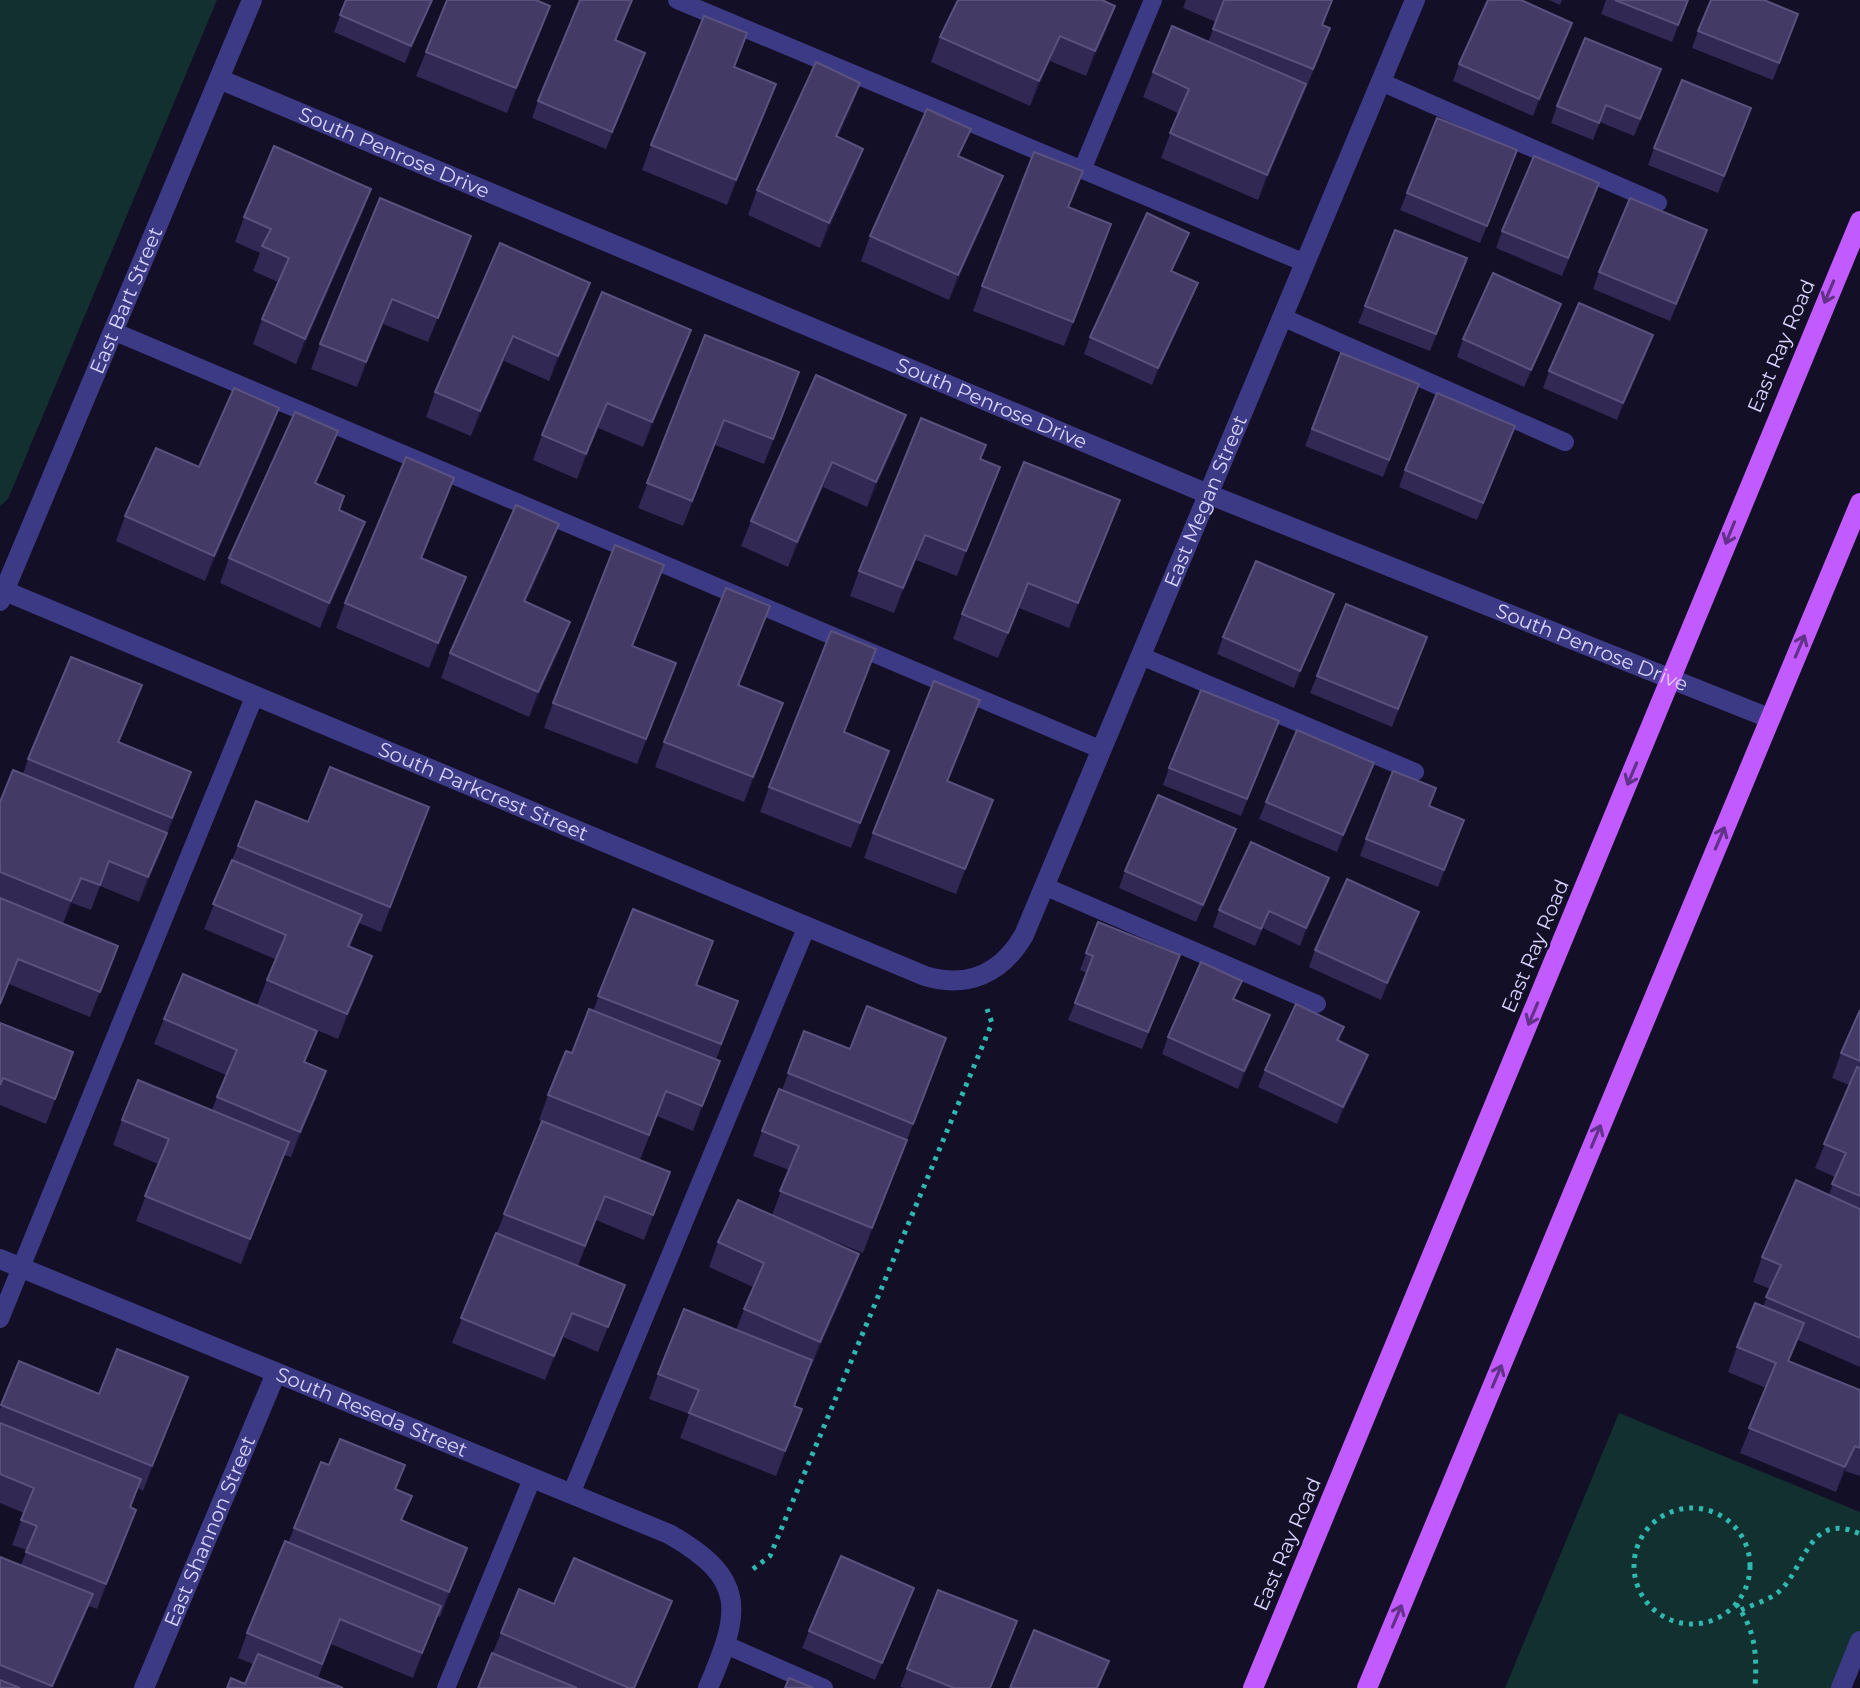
<svg xmlns="http://www.w3.org/2000/svg" width="1860" height="1688" font-family="Montserrat,sans-serif">
<rect width="100%" height="100%" fill="#130f26"/>
<g fill="#12302f">
<polygon points="0,0 217,0 8,499 0,506"/>
<polygon points="1619,1413 1860,1512 1860,1641 1841,1688 1505,1688"/>
</g>
<g fill="none" stroke-linecap="round" stroke-linejoin="round">
<g stroke="#2fb8b0" stroke-width="5" stroke-dasharray="4 6" stroke-linecap="butt">
<circle cx="1692" cy="1566" r="58"/>
<polyline points="753,1569 770,1556 992,1023 987,1009"/>
<path d="M1736,1604C1756,1630 1757,1656 1755,1688"/>
<path d="M1741,1610C1752,1605 1766,1601 1776,1594C1805,1573 1807,1509 1860,1534"/>
</g>
<g stroke="#3d3a85" stroke-width="18">
<polyline points="677,0 1305,263"/>
<polyline points="1381,82 1658,203"/>
<polyline points="1082,170 1153,0"/>
<polyline points="1282,317 1565,442"/>
<polyline points="113,331 1102,750"/>
<polyline points="1141,656 1415,772"/>
<polyline points="1044,886 1317,1004"/>
<polyline points="0,1319 255,695"/>
<polyline points="571,1494 807,926"/>
<polyline points="726,1645 824,1688"/>
<polyline points="446,1688 532,1479"/>
</g>
<g stroke="#3d3a85" stroke-width="20">
<path id="s1" d="M219,79L1208,494L1769,718"/>
<path id="s2" d="M0,589L925,976C968,989 1002,973 1024,935L1415,0"/>
<path id="s3" d="M0,601L252,0"/>
<path id="s4" d="M0,1259L669,1534C748,1579 741,1611 708,1688"/>
<path id="s5" d="M144,1688L276,1373"/>
<polyline points="1841,1688 1860,1641"/>
</g>
<g stroke="#c25bff" stroke-width="20">
<polyline points="1253,1688 1860,221"/>
<polyline points="1367,1688 1860,503"/>
</g>
</g>
<g fill="#312854">
<polygon points="346,0 433,0 405,63 334,32"/>
<polygon points="1186,0 1333,0 1323,25 1321,53 1258,200 1161,158 1178,113 1143,97 1153,72 1208,42 1216,22 1183,8"/>
<polygon points="1549,0 1562,0 1560,5"/>
<polygon points="1606,0 1688,0 1672,42 1601,14"/>
<polygon points="1115,6 1106,31 1086,76 1050,61 1030,106 931,62 940,37"/>
<polygon points="1798,14 1773,80 1692,48 1698,31"/>
<polygon points="626,16 616,41 645,53 606,149 532,118 538,101"/>
<polygon points="1572,23 1533,116 1453,81 1459,64"/>
<polygon points="541,31 507,113 416,76 426,52"/>
<polygon points="735,67 776,84 727,205 642,170 651,145"/>
<polygon points="860,83 851,108 838,137 863,149 854,174 820,248 748,215 757,190"/>
<polygon points="1655,86 1634,136 1600,122 1593,140 1551,123 1557,106"/>
<polygon points="1751,108 1718,193 1648,165 1654,148"/>
<polygon points="960,157 1003,176 993,201 949,300 861,261 870,236"/>
<polygon points="1511,167 1480,243 1400,210 1407,193"/>
<polygon points="371,189 362,214 296,364 253,344 262,319 278,282 253,271 260,253 235,242 244,217"/>
<polygon points="1593,200 1562,276 1496,248 1502,231"/>
<polygon points="1069,207 1102,249 1064,346 973,311 982,286"/>
<polygon points="1189,233 1172,271 1198,283 1191,300 1152,385 1084,354 1090,337"/>
<polygon points="471,236 428,342 383,324 357,387 311,369 320,344"/>
<polygon points="500,243 581,308 549,381 504,361 471,436 426,417 435,392"/>
<polygon points="1701,247 1670,321 1593,289 1599,272"/>
<polygon points="1467,258 1430,351 1358,323 1365,306"/>
<polygon points="1555,321 1524,387 1457,357 1463,339"/>
<polygon points="705,335 790,397 764,464 715,445 683,526 638,508"/>
<polygon points="1647,352 1617,420 1543,388 1549,371"/>
<polygon points="1341,353 1419,384 1383,477 1305,446"/>
<polygon points="682,355 643,447 598,428 577,479 533,460 542,435"/>
<polygon points="816,375 906,415 897,440 867,507 823,487 788,567 741,546 751,521"/>
<polygon points="279,408 270,433 205,581 116,541 125,516 199,467"/>
<polygon points="1515,426 1477,520 1399,487 1405,470"/>
<polygon points="986,445 981,459 1000,467 957,576 916,560 894,613 850,596 859,571"/>
<polygon points="328,456 316,484 344,496 339,510 356,547 320,628 220,583 229,558"/>
<polygon points="1120,500 1069,628 1019,608 998,658 953,639 962,614"/>
<polygon points="445,503 422,558 457,602 429,668 336,628 345,603"/>
<polygon points="550,549 526,602 570,622 561,646 529,717 441,678 450,653"/>
<polygon points="655,590 633,646 676,663 637,764 544,728 553,703"/>
<polygon points="1334,594 1294,688 1217,654 1223,637"/>
<polygon points="761,631 739,686 774,728 744,802 655,767 664,742"/>
<polygon points="1427,637 1392,727 1310,693 1317,676"/>
<polygon points="876,649 844,732 880,776 851,848 760,812 769,787"/>
<polygon points="980,700 948,782 993,800 956,894 864,858 873,833"/>
<polygon points="133,710 119,743 191,772 158,858 139,902 100,886 91,910 72,903 63,924 118,946 90,1017 9,984 0,1006 0,802 23,774 28,759"/>
<polygon points="1279,721 1241,816 1163,785 1169,768"/>
<polygon points="1368,780 1337,852 1259,819 1266,802"/>
<polygon points="256,801 308,822 429,807 381,932 359,923 350,947 363,981 338,1039 257,1005 275,959 204,929"/>
<polygon points="1464,820 1438,887 1360,856 1366,839"/>
<polygon points="1236,829 1196,922 1119,888 1125,871"/>
<polygon points="1329,878 1323,895 1300,946 1263,928 1255,946 1213,927 1219,910"/>
<polygon points="633,909 697,985 738,1001 716,1060 720,1061 693,1131 657,1116 640,1160 661,1197 644,1240 596,1220 578,1266 625,1285 598,1352 563,1337 545,1380 452,1343 542,1121 539,1120 548,1095 572,1053 593,1011"/>
<polygon points="1098,922 1173,972 1142,1049 1068,1020 1087,973 1080,970"/>
<polygon points="1413,929 1381,1000 1309,967 1315,950"/>
<polygon points="1860,1010 1860,1367 1798,1340 1789,1361 1860,1390 1860,1476 1845,1471 1836,1492 1740,1453 1766,1388 1728,1372 1737,1347 1763,1307 1770,1289 1753,1282 1762,1257 1829,1195 1835,1177 1815,1168 1849,1085 1832,1078 1841,1053"/>
<polygon points="164,1019 305,1063 317,1096 291,1157 284,1155 241,1264 136,1221 158,1164 113,1145 122,1120 212,1110 226,1075 154,1044"/>
<polygon points="0,1023 73,1052 46,1124 0,1105"/>
<polygon points="1344,1027 1339,1041 1368,1055 1362,1072 1337,1124 1258,1087 1265,1070"/>
<polygon points="804,1031 850,1049 937,1063 863,1253 811,1232 859,1254 850,1279 811,1367 810,1367 795,1406 793,1434 776,1476 680,1438 689,1414 649,1399 658,1374 736,1330 753,1287 709,1267 718,1242 772,1215 789,1170 753,1156 762,1131 782,1090"/>
<polygon points="1264,1032 1238,1089 1162,1054 1168,1037"/>
<polygon points="19,1361 99,1394 188,1377 143,1491 138,1488 131,1508 127,1535 97,1609 89,1606 53,1688 0,1688 0,1557 21,1565 27,1550 12,1545 24,1513 0,1503 0,1409"/>
<polygon points="329,1465 405,1465 396,1490 403,1521 458,1573 440,1617 437,1616 413,1678 331,1644 318,1678 245,1684 253,1664 238,1658 247,1633 288,1543 294,1528"/>
<polygon points="938,1590 991,1688 904,1688 900,1687"/>
<polygon points="672,1601 662,1626 635,1688 478,1688 501,1633 554,1604"/>
<polygon points="908,1605 875,1680 802,1648 809,1631"/>
</g>
<g fill="#1d163a">
<polygon points="432,0 433,0 405,63 411,46"/>
<polygon points="550,6 541,31 507,113 516,88"/>
<polygon points="1115,6 1106,31 1086,76 1095,51"/>
<polygon points="1572,23 1566,40 1533,116 1539,99"/>
<polygon points="1060,36 1050,61 1030,106 1039,81"/>
<polygon points="860,83 851,108 827,161 836,136"/>
<polygon points="776,84 767,109 727,205 736,180"/>
<polygon points="1306,84 1297,109 1258,200 1267,175"/>
<polygon points="863,149 854,174 820,248 829,223"/>
<polygon points="1003,176 993,201 949,300 958,275"/>
<polygon points="371,189 362,214 296,364 305,339"/>
<polygon points="1189,233 1182,250 1165,288 1171,271"/>
<polygon points="471,236 462,261 428,342 438,318"/>
<polygon points="590,283 581,308 549,381 558,356"/>
<polygon points="1198,283 1191,300 1152,385 1158,368"/>
<polygon points="392,299 383,324 357,387 366,362"/>
<polygon points="1561,304 1555,321 1524,387 1531,370"/>
<polygon points="691,330 682,355 643,447 652,422"/>
<polygon points="1653,335 1647,352 1617,420 1623,403"/>
<polygon points="513,336 504,361 471,436 480,411"/>
<polygon points="607,403 598,428 577,479 586,454"/>
<polygon points="279,408 270,433 205,581 214,556"/>
<polygon points="906,415 897,440 867,507 876,482"/>
<polygon points="338,431 328,456 306,508 315,483"/>
<polygon points="832,462 823,487 788,567 797,542"/>
<polygon points="1000,467 991,492 957,576 966,551"/>
<polygon points="454,478 445,503 412,583 421,558"/>
<polygon points="1120,500 1111,525 1069,628 1078,603"/>
<polygon points="365,522 356,547 320,628 329,603"/>
<polygon points="559,524 550,549 515,626 524,601"/>
<polygon points="925,535 916,560 894,613 903,588"/>
<polygon points="466,577 457,602 429,668 438,643"/>
<polygon points="1028,583 1019,608 998,658"/>
<polygon points="1334,594 1327,611 1294,688 1300,671"/>
<polygon points="570,622 561,646 529,717 538,692"/>
<polygon points="980,700 971,725 938,806 947,781"/>
<polygon points="783,703 774,728 744,802 753,777"/>
<polygon points="889,751 880,776 851,848 860,823"/>
<polygon points="1374,763 1368,780 1337,852 1343,835"/>
<polygon points="191,772 181,797 163,843 172,818"/>
<polygon points="993,800 984,824 956,894 965,869"/>
<polygon points="167,833 158,858 139,902 148,877"/>
<polygon points="81,878 72,903 62,926 71,901"/>
<polygon points="1329,878 1323,895 1300,946 1306,928"/>
<polygon points="1419,912 1413,929 1381,1000 1387,983"/>
<polygon points="118,946 109,971 90,1017 100,992"/>
<polygon points="372,956 363,981 338,1039 347,1014"/>
<polygon points="1270,1015 1264,1032 1238,1089 1244,1071"/>
<polygon points="1368,1055 1362,1072 1337,1124 1343,1107"/>
<polygon points="720,1061 711,1086 693,1131 702,1106"/>
<polygon points="326,1071 317,1096 291,1157 300,1132"/>
<polygon points="907,1140 898,1165 863,1253 872,1228"/>
<polygon points="289,1142 280,1166 241,1264 250,1239"/>
<polygon points="670,1172 661,1197 644,1240 653,1215"/>
<polygon points="859,1254 850,1279 811,1367 820,1342"/>
<polygon points="625,1285 616,1310 598,1352 608,1327"/>
<polygon points="572,1313 563,1337 545,1380 554,1356"/>
<polygon points="188,1377 178,1402 143,1491 152,1466"/>
<polygon points="802,1409 793,1434 776,1476 785,1451"/>
<polygon points="1855,1446 1845,1471 1836,1492 1845,1467"/>
<polygon points="136,1510 127,1535 97,1609 106,1584"/>
<polygon points="467,1548 458,1573 440,1617 449,1592"/>
<polygon points="914,1588 908,1605 875,1680 882,1663"/>
<polygon points="93,1594 84,1619 53,1688 51,1688"/>
<polygon points="672,1601 662,1626 635,1688 634,1688"/>
<polygon points="441,1606 432,1630 413,1678 422,1653"/>
</g>
<g fill="#433a66" stroke="#5a527e" stroke-width="2">
<polygon points="346,0 432,0 411,46 340,15"/>
<polygon points="447,0 536,0 550,6 516,88 426,52"/>
<polygon points="580,0 632,0 615,40 645,53 612,132 538,101"/>
<polygon points="958,0 1102,0 1115,6 1095,51 1060,36 1039,81 940,37"/>
<polygon points="1224,0 1332,0 1322,25 1330,28 1313,69 1213,29"/>
<polygon points="1488,0 1521,0 1572,23 1539,99 1459,64"/>
<polygon points="1615,0 1688,0 1678,25"/>
<polygon points="1711,0 1764,0 1798,14 1779,63 1698,31"/>
<polygon points="704,16 747,33 734,67 776,84 736,180 651,145"/>
<polygon points="1172,26 1306,84 1267,175 1170,133 1189,89 1153,72"/>
<polygon points="1585,38 1661,69 1640,119 1606,105 1599,123 1557,106"/>
<polygon points="816,62 860,83 836,136 863,149 829,223 757,190"/>
<polygon points="1682,80 1751,108 1724,176 1654,148"/>
<polygon points="927,109 971,129 958,156 1003,176 958,275 870,236"/>
<polygon points="1437,118 1517,150 1487,226 1407,193"/>
<polygon points="274,146 371,189 305,339 262,319 289,258 262,246 271,229 244,217"/>
<polygon points="1034,152 1083,171 1068,207 1111,224 1073,322 982,286"/>
<polygon points="1534,156 1599,183 1568,258 1502,231"/>
<polygon points="380,198 471,236 438,318 392,299 366,362 320,344"/>
<polygon points="1630,198 1707,230 1676,304 1599,272"/>
<polygon points="1147,213 1189,233 1171,271 1198,283 1158,368 1090,337"/>
<polygon points="1395,230 1467,258 1436,334 1365,306"/>
<polygon points="500,243 590,283 558,356 513,336 480,411 435,392"/>
<polygon points="1493,273 1561,304 1531,370 1463,339"/>
<polygon points="602,292 691,330 652,422 607,403 586,454 542,435"/>
<polygon points="1579,303 1653,335 1623,403 1549,371"/>
<polygon points="705,335 799,372 773,439 724,420 692,501 647,483"/>
<polygon points="1341,353 1419,384 1389,460 1312,429"/>
<polygon points="816,375 906,415 876,482 832,462 797,542 751,521"/>
<polygon points="234,388 279,408 214,556 125,516 156,448 199,467"/>
<polygon points="1437,393 1515,426 1483,503 1405,470"/>
<polygon points="295,412 338,431 315,483 344,496 339,510 365,522 329,603 229,558"/>
<polygon points="921,418 986,445 980,459 1000,467 966,551 925,535 903,588 859,571"/>
<polygon points="406,457 454,478 421,558 466,577 438,643 345,603"/>
<polygon points="1024,462 1120,500 1078,603 1028,583 1008,633 962,614"/>
<polygon points="516,505 559,524 524,601 570,622 538,692 450,653"/>
<polygon points="615,545 664,565 632,646 676,663 646,739 553,703"/>
<polygon points="1256,561 1334,594 1300,671 1223,637"/>
<polygon points="726,588 770,606 738,685 783,703 753,777 664,742"/>
<polygon points="1346,604 1427,637 1398,709 1317,676"/>
<polygon points="831,631 876,649 844,732 889,751 860,823 769,787"/>
<polygon points="71,657 142,685 118,742 191,772 172,818 28,759"/>
<polygon points="934,681 980,700 947,781 993,800 965,869 873,833"/>
<polygon points="1201,690 1279,721 1247,799 1169,768"/>
<polygon points="1297,730 1374,763 1343,835 1266,802"/>
<polygon points="330,767 429,807 390,907 238,846 256,801 308,822"/>
<polygon points="13,770 167,833 148,877 109,861 100,885 81,878 71,901 0,872 0,802"/>
<polygon points="1393,771 1436,788 1429,806 1464,820 1444,870 1366,839"/>
<polygon points="1158,795 1236,829 1203,905 1125,871"/>
<polygon points="1251,842 1329,878 1306,928 1269,911 1261,929 1219,910"/>
<polygon points="232,860 362,915 348,946 372,956 347,1014 267,980 286,935 213,904"/>
<polygon points="1347,879 1419,912 1387,983 1315,950"/>
<polygon points="0,898 118,946 100,992 18,959 0,1004"/>
<polygon points="633,909 713,941 696,985 738,1001 721,1044 598,996"/>
<polygon points="1098,922 1180,955 1148,1032 1075,1003 1093,956 1086,953"/>
<polygon points="1201,962 1242,981 1233,999 1270,1015 1244,1071 1168,1037"/>
<polygon points="183,974 317,1031 304,1062 326,1071 300,1132 217,1097 237,1050 164,1019"/>
<polygon points="1296,1004 1344,1027 1337,1040 1368,1055 1343,1107 1265,1070"/>
<polygon points="867,1006 946,1038 913,1124 788,1073 804,1031 850,1049"/>
<polygon points="589,1009 720,1061 702,1106 666,1091 649,1135 548,1095 566,1051 572,1053"/>
<polygon points="1860,1010 1860,1061 1841,1053"/>
<polygon points="0,1023 73,1052 55,1099 3,1078 0,1085"/>
<polygon points="1857,1067 1860,1068 1860,1196 1832,1184 1846,1153 1824,1144"/>
<polygon points="138,1080 289,1142 250,1239 145,1196 169,1139 122,1120"/>
<polygon points="779,1089 907,1140 872,1228 780,1191 799,1146 762,1131"/>
<polygon points="542,1121 670,1172 653,1215 605,1196 585,1246 504,1214"/>
<polygon points="1796,1180 1860,1209 1860,1338 1766,1297 1781,1265 1762,1257"/>
<polygon points="738,1200 859,1254 820,1342 744,1309 764,1263 718,1242"/>
<polygon points="496,1233 625,1285 608,1327 572,1313 554,1356 461,1318"/>
<polygon points="1755,1303 1804,1323 1788,1361 1860,1390 1860,1448 1855,1446 1845,1467 1749,1428 1776,1363 1737,1347"/>
<polygon points="684,1309 812,1360 794,1406 802,1409 785,1451 689,1413 699,1390 658,1374"/>
<polygon points="117,1349 188,1377 152,1466 1,1405 19,1361 99,1394"/>
<polygon points="0,1423 141,1479 130,1507 136,1510 106,1584 26,1552 37,1526 21,1520 34,1488 0,1474"/>
<polygon points="340,1439 405,1465 395,1489 412,1496 401,1520 467,1548 449,1592 294,1528 321,1462 329,1465"/>
<polygon points="285,1541 441,1606 422,1653 340,1619 322,1664 247,1633"/>
<polygon points="841,1556 914,1588 882,1663 809,1631"/>
<polygon points="0,1557 93,1594 52,1686 0,1665"/>
<polygon points="574,1558 672,1601 634,1688 629,1688 501,1633 519,1589 554,1604"/>
<polygon points="938,1590 1017,1621 990,1688 954,1688 907,1669"/>
<polygon points="1034,1630 1109,1661 1097,1688 1010,1688"/>
<polygon points="492,1653 577,1688 478,1688"/>
<polygon points="258,1654 343,1688 227,1688 231,1678 245,1684"/>
<polygon points="789,1678 813,1688 785,1688"/>
<polygon points="0,1680 20,1688 0,1688"/>
</g>
<defs><path id="oneway-shaft" d="M-6 0H5M1.5-3L5.5 0L1.5 3" fill="none" stroke-width="1.6" stroke-linecap="round" stroke-linejoin="round" transform="scale(2)"/></defs>
<g stroke="#623188">
<use href="#oneway-shaft" transform="translate(1829 292) rotate(113)"/>
<use href="#oneway-shaft" transform="translate(1730 533) rotate(112)"/>
<use href="#oneway-shaft" transform="translate(1800 646) rotate(-67)"/>
<use href="#oneway-shaft" transform="translate(1632 774) rotate(113)"/>
<use href="#oneway-shaft" transform="translate(1720 838) rotate(-67)"/>
<use href="#oneway-shaft" transform="translate(1533 1014) rotate(113)"/>
<use href="#oneway-shaft" transform="translate(1596 1136) rotate(-67)"/>
<use href="#oneway-shaft" transform="translate(1497 1376) rotate(-67)"/>
<use href="#oneway-shaft" transform="translate(1397 1616) rotate(-67)"/>
</g>
<g text-anchor="middle" dominant-baseline="central" stroke-width="6" stroke-linejoin="round" paint-order="stroke">
<g font-size="20" fill="#d9d4ff" stroke="#130f26">
<text stroke="none"><textPath href="#s1" startOffset="190">South Penrose Drive</textPath></text>
<text stroke="none"><textPath href="#s3" startOffset="326">East Bart Street</textPath></text>
<text transform="translate(1781 346) rotate(-67)">East Ray Road</text>
<text stroke="none"><textPath href="#s1" startOffset="838">South Penrose Drive</textPath></text>
<text stroke="none"><textPath href="#s2" startOffset="1590">East Megan Street</textPath></text>
<text stroke="none"><textPath href="#s1" startOffset="1486">South Penrose Drive</textPath></text>
<text stroke="none"><textPath href="#s2" startOffset="524">South Parkcrest Street</textPath></text>
<text transform="translate(1535 946) rotate(-67)">East Ray Road</text>
<text stroke="none"><textPath href="#s4" startOffset="402">South Reseda Street</textPath></text>
<text stroke="none"><textPath href="#s5" startOffset="170">East Shannon Street</textPath></text>
<text transform="translate(1287 1544) rotate(-67)">East Ray Road</text>
</g>
</g>
</svg>
